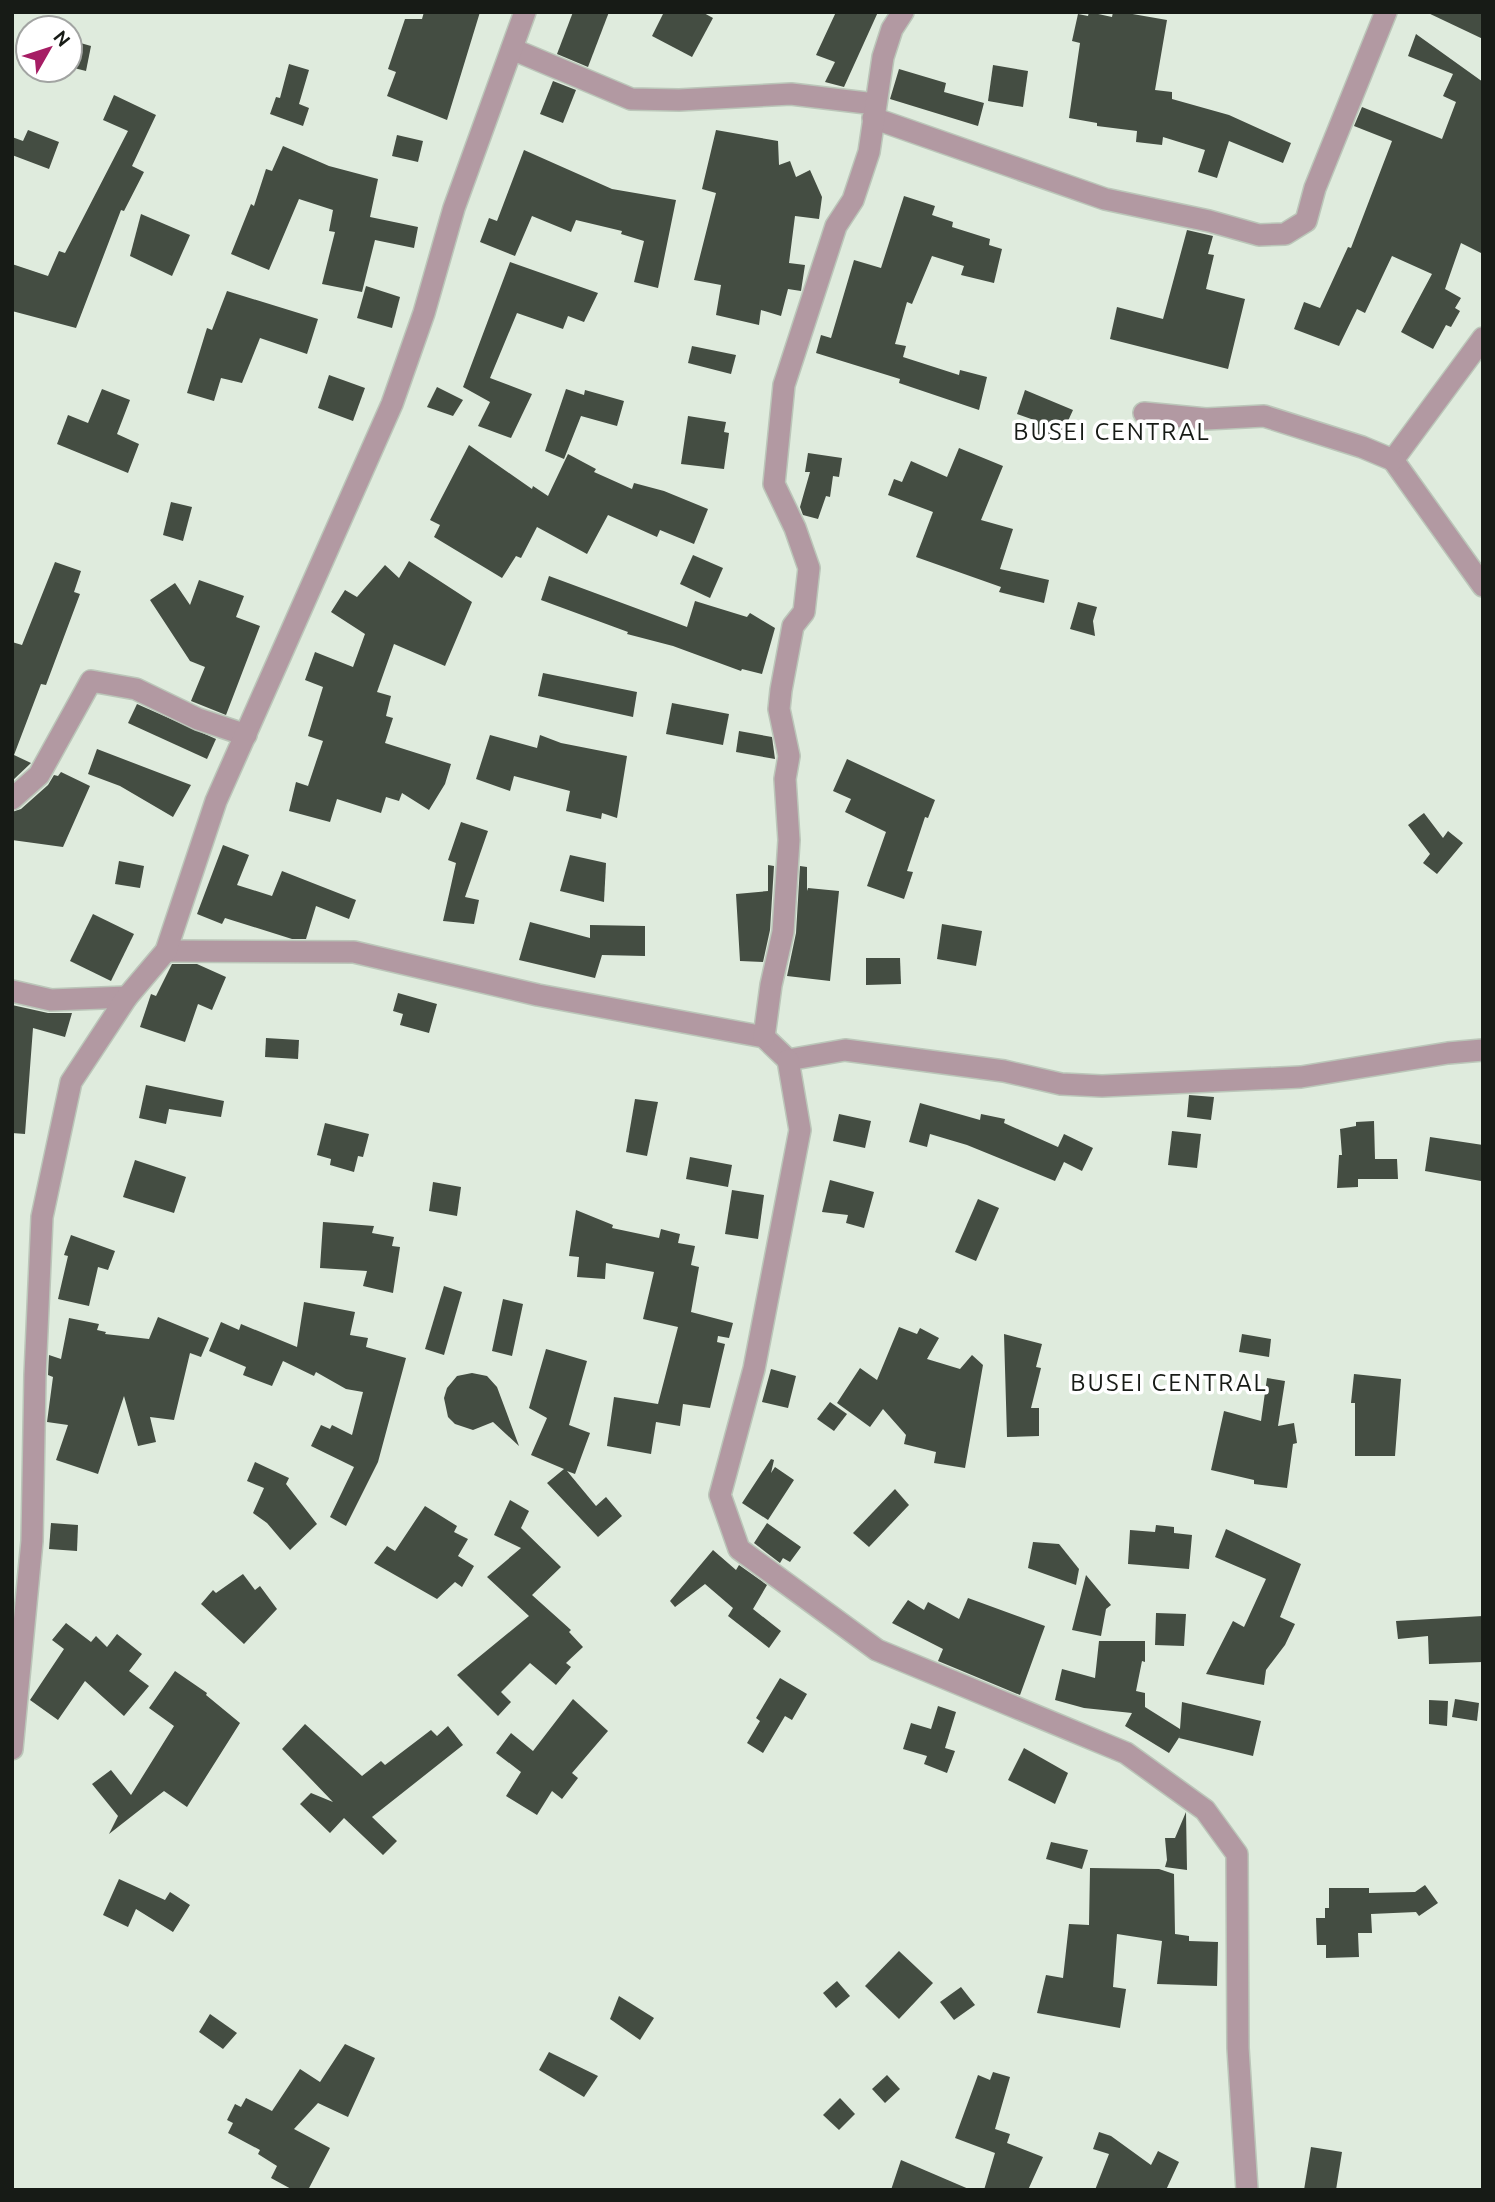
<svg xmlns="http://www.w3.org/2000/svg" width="1495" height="2202" font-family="Ubuntu,sans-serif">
<rect width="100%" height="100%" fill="#dfebdd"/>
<g fill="#444d42">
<polygon points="424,12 480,12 447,120 387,96 396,72 388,69 405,19 422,19"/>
<polygon points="573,12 609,12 588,67 557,54"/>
<polygon points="664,12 702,12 713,18 692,57 652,36"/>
<polygon points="836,12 878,12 844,87 825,82 835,62 816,55"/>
<polygon points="1089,12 1112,17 1113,12 1121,12 1167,20 1155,90 1172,92 1172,99 1229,115 1291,143 1283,163 1229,141 1217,178 1198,172 1205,150 1163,137 1162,145 1136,142 1137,131 1097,126 1097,123 1069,118 1080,43 1072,41 1078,14 1088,16"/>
<polygon points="1426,12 1483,12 1483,39"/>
<polygon points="1416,34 1483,82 1483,254 1461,243 1445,289 1461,298 1455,308 1460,311 1451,327 1446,325 1433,349 1401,332 1432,274 1392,256 1365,313 1357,309 1339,346 1294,329 1304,302 1320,308 1348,247 1351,248 1392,141 1354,126 1362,107 1442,139 1456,102 1443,96 1453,74 1408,56"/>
<polygon points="70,40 91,46 86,71 70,67"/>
<polygon points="289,64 309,70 299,104 309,108 303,126 270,114 276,97 280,98"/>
<polygon points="993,65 1028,71 1023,107 988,101"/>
<polygon points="899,69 946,83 944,92 984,103 978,126 890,99"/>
<polygon points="553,81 576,90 563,123 540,114"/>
<polygon points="114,95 156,115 132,166 144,172 124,211 121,210 76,328 12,311 12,264 48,276 59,251 65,253 128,131 103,120"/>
<polygon points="28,130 59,142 49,169 12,155 12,137 23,141"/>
<polygon points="716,130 778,141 779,165 790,161 796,177 810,170 822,197 819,219 795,216 789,263 805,265 801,291 788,289 781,316 761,310 759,325 716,315 721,285 694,280 716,193 702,189"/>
<polygon points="397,135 423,141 418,162 392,156"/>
<polygon points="283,146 329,166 378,179 370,217 418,227 414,248 375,240 362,292 322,284 335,232 329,231 333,210 299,199 269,270 231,254 251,204 254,206 266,169 272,171"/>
<polygon points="524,150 612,189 676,200 658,288 634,282 644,241 621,234 622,231 576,220 571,232 532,216 515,256 480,242 489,218 497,221"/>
<polygon points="904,196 935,206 932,215 953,222 952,227 990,239 989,245 1002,249 994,283 961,275 964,266 932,256 912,304 907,302 895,344 906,346 903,357 959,375 960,370 987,377 979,410 899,383 900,379 816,353 821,335 831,338 854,260 881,268"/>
<polygon points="141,214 190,235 172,276 130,256"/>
<polygon points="1187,230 1213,236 1208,254 1214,255 1206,289 1245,299 1228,369 1110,339 1117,307 1163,319"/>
<polygon points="510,262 598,293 584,322 568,316 563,329 517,313 490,378 532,394 511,438 478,426 490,402 463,387"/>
<polygon points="366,286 400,297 392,328 357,318"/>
<polygon points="227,291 318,319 307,354 260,338 242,383 221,378 214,401 187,393 207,328 212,330"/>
<polygon points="692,346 736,355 731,374 688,363"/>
<polygon points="329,375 365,388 353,421 318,408"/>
<polygon points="437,387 463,400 453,416 427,407"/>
<polygon points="102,389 130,400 117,434 139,444 128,473 57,444 68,415 88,423"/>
<polygon points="566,389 584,395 585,390 624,401 617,426 581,416 564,459 545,451"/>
<polygon points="1025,390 1073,410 1068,421 1074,424 1065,443 1058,439 1056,443 1029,430 1034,420 1017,414"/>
<polygon points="688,416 726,422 724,432 729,433 724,469 681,464"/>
<polygon points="469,445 532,489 533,486 548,496 568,454 596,469 594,472 632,489 634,483 664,491 708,509 694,544 660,530 657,537 608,515 587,554 537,527 521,558 516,556 502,578 434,537 440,525 430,520"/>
<polygon points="959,448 1003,466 981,520 1013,529 1000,569 1049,580 1044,603 999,592 1001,587 916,557 933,512 888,495 894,479 902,482 911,461 947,477"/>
<polygon points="808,453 842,458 839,477 833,476 830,497 826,496 818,519 803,515 800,507 810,472 805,472"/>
<polygon points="171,502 192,507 183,541 163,535"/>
<polygon points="693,555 723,568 710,598 680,584"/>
<polygon points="409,561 472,602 445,666 394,644 377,692 391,696 386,716 393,718 385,743 451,764 445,784 429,810 402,793 399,801 386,797 381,813 337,799 330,822 289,811 296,782 308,786 323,741 308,736 323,687 305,680 315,652 353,667 365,634 331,612 345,590 357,597 385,565 399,578"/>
<polygon points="55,562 81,571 74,592 80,594 46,685 41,684 14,755 31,763 12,781 12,642 22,645"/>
<polygon points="549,576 687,627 695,601 747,617 750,613 775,628 762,674 742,669 741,671 673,646 627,634 628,632 541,600"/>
<polygon points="199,580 244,596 236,617 260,626 226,715 191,701 205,667 190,661 150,600 175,583 190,605"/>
<polygon points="1078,602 1097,607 1093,621 1095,636 1070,629"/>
<polygon points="543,673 637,692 633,717 538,696"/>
<polygon points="672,703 729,714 723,745 666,734"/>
<polygon points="137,704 216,739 207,759 128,723"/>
<polygon points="739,731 772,737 775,759 736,752"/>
<polygon points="490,735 537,748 540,735 561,743 627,756 617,818 602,813 601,819 566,811 570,791 514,776 510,791 476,779"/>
<polygon points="97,749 191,785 173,817 120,786 88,774"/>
<polygon points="847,759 935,800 928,818 925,817 907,871 913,872 904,899 867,886 886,832 845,812 851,799 833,791"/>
<polygon points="61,772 90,786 63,847 12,840 12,812 21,809 48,785 54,775 58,776"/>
<polygon points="1424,813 1443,838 1448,831 1463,843 1437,874 1423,863 1430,854 1408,825"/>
<polygon points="461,822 488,831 465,897 479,900 474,924 443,921 456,863 448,860"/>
<polygon points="223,845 249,855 237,885 272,896 282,871 356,900 349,919 316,906 306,939 292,939 225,918 222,924 197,914"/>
<polygon points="570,855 606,863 604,902 560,891"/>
<polygon points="119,861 144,866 140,888 115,884"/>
<polygon points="768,865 774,866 770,930 763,962 740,961 736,894 768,891"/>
<polygon points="800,866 807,867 807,891 808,888 839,891 830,981 787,976 796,933"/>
<polygon points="93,914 134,934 111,981 70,961"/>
<polygon points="530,922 590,938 590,925 645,926 645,956 602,955 595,978 519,960"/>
<polygon points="942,924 982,931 976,966 937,959"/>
<polygon points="866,958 900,958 901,984 866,985"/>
<polygon points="172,964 197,964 226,977 212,1010 198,1004 185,1042 140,1027 151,994 156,996"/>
<polygon points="398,993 437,1004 429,1033 400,1025 403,1014 393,1011"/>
<polygon points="12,1005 48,1013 72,1013 65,1037 33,1028 25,1134 12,1133"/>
<polygon points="266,1038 299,1040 298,1059 265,1057"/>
<polygon points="146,1085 224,1101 221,1117 169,1109 166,1124 139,1118"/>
<polygon points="1189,1095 1214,1097 1211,1120 1187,1117"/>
<polygon points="635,1099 658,1102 647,1156 626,1152"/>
<polygon points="920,1103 980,1120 981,1114 1005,1119 1004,1123 1058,1147 1064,1134 1093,1148 1082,1171 1064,1162 1055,1181 967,1145 930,1134 927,1147 909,1142"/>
<polygon points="839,1114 871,1121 865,1148 833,1141"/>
<polygon points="1374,1121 1375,1159 1397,1159 1398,1179 1358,1179 1358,1187 1337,1188 1339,1155 1342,1155 1340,1129 1356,1126 1356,1122"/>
<polygon points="325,1123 369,1134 363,1157 358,1156 354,1172 330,1165 331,1159 317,1155"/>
<polygon points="1172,1131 1201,1134 1197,1168 1168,1165"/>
<polygon points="1430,1137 1483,1145 1481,1181 1425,1171"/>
<polygon points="690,1157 732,1165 728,1187 686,1179"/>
<polygon points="135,1160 186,1177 174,1213 123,1197"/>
<polygon points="830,1180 874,1192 864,1228 846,1223 848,1215 822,1212"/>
<polygon points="433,1182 461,1187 457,1216 429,1211"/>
<polygon points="732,1190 764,1195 758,1239 725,1234"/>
<polygon points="978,1199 999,1208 976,1261 955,1252"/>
<polygon points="576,1210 613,1225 612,1228 659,1238 661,1229 680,1234 678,1243 695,1246 691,1265 699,1267 691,1312 733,1323 729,1338 718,1336 717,1342 725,1344 710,1408 683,1404 680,1426 656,1422 651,1454 607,1446 614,1397 658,1404 678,1327 643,1319 654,1272 606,1263 605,1279 577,1277 579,1257 569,1256"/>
<polygon points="323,1222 374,1226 372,1233 394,1237 392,1246 400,1247 393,1293 363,1286 367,1271 320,1268"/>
<polygon points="71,1235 115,1251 108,1270 98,1267 89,1306 58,1299 68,1256 64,1255"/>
<polygon points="444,1286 462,1292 444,1355 425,1349"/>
<polygon points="503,1299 523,1304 512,1356 492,1351"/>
<polygon points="304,1302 355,1312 350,1335 368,1338 366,1347 406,1358 378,1462 346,1526 330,1517 354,1467 311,1446 321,1425 330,1429 332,1425 352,1435 363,1392 346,1389 316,1372 314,1376 283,1361 272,1386 243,1375 246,1367 209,1351 221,1322 239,1330 241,1324 297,1347"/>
<polygon points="158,1317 209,1338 201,1357 190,1353 174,1420 150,1417 156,1442 138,1446 124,1396 98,1474 56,1460 68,1425 47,1422 53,1377 48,1375 49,1355 61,1359 69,1318 99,1324 97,1330 106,1332 105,1334 149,1339"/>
<polygon points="899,1327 917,1334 920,1328 939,1338 927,1359 960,1369 972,1355 983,1365 965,1468 934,1463 936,1452 904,1444 906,1435 883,1409 870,1427 837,1403 860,1368 877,1380"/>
<polygon points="1004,1334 1042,1344 1036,1367 1041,1368 1031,1408 1039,1408 1039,1436 1007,1437"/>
<polygon points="1242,1334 1271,1339 1269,1357 1239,1352"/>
<polygon points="546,1349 587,1361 569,1425 590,1433 575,1474 567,1471 596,1506 606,1497 622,1516 598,1537 547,1483 564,1469 531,1455 547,1418 529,1408"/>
<polygon points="771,1369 796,1376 788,1408 762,1402"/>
<polygon points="472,1373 487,1376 497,1387 519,1446 493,1422 473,1430 455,1424 448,1417 444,1398 447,1388 457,1376"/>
<polygon points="1354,1374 1401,1379 1395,1456 1355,1456 1355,1403 1351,1403"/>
<polygon points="1267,1378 1285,1381 1278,1426 1294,1423 1297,1443 1293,1444 1287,1488 1254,1484 1254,1480 1211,1470 1224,1411 1261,1421"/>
<polygon points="830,1402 847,1414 834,1431 817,1419"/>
<polygon points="771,1459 774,1460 771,1473 775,1467 794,1480 768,1520 742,1503"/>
<polygon points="255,1462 289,1478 286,1484 317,1524 290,1550 267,1523 253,1513 264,1488 247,1481"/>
<polygon points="895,1489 909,1505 869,1547 853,1533"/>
<polygon points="510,1500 529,1511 521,1528 561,1567 532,1595 571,1630 569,1632 583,1647 566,1663 571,1667 556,1685 530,1663 501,1692 511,1702 498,1716 457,1675 529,1616 487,1577 521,1548 494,1535"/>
<polygon points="425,1506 457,1526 454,1532 468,1539 458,1556 474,1566 462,1587 455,1582 437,1599 374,1563 387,1546 395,1551"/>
<polygon points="51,1523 78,1525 77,1551 49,1549"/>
<polygon points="767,1523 801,1547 790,1562 783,1558 780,1563 754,1543"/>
<polygon points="1156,1525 1174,1527 1174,1533 1192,1535 1189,1569 1128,1564 1130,1530 1155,1532"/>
<polygon points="1226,1529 1301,1564 1280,1617 1295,1624 1285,1645 1266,1670 1264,1685 1206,1674 1233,1621 1244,1627 1266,1579 1215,1557"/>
<polygon points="1033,1542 1059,1544 1079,1569 1076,1585 1028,1568"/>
<polygon points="713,1550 736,1570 739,1565 767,1585 753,1609 781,1631 769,1648 728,1616 733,1608 705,1584 675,1607 670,1601"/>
<polygon points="243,1574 255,1590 260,1586 277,1609 244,1644 201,1604 213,1590 216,1593"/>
<polygon points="1086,1575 1111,1605 1106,1609 1101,1636 1072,1630"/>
<polygon points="968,1598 1045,1626 1020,1695 938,1661 943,1649 892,1623 908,1600 924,1610 928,1602 959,1619"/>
<polygon points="1156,1613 1186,1614 1184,1646 1155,1645"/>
<polygon points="1483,1616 1483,1662 1429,1664 1428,1636 1398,1639 1396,1621"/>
<polygon points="66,1623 91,1642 96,1636 107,1647 117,1634 142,1654 129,1671 149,1686 124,1716 85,1681 58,1720 30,1700 64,1649 52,1640"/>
<polygon points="1099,1641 1145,1641 1145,1662 1142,1661 1136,1691 1145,1693 1145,1707 1180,1729 1182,1702 1261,1721 1253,1756 1179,1738 1180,1736 1169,1753 1125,1726 1132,1713 1084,1708 1055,1700 1062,1669 1095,1678"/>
<polygon points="175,1671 207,1693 206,1695 240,1723 187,1807 164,1791 109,1834 118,1816 92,1784 111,1770 131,1795 174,1726 149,1708"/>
<polygon points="780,1678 807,1694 792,1720 785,1716 763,1753 747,1743 760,1721 756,1718"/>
<polygon points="573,1699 608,1731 572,1773 578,1778 562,1799 552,1791 537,1815 506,1796 521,1772 496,1753 511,1733 533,1751"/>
<polygon points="1455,1699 1479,1703 1477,1721 1452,1717"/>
<polygon points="1429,1700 1448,1701 1447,1726 1429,1724"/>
<polygon points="938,1706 956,1712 945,1748 955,1751 947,1773 924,1764 927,1756 903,1749 911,1723 931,1729"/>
<polygon points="305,1724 362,1776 381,1761 385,1765 431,1730 437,1736 448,1726 463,1745 372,1817 397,1841 383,1855 344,1818 330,1833 300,1804 311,1793 333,1802 282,1749"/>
<polygon points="1024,1748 1068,1773 1055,1804 1008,1780"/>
<polygon points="1186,1812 1187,1870 1165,1867 1167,1860 1165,1838 1175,1838"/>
<polygon points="1051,1842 1088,1850 1082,1869 1046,1859"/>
<polygon points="1090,1868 1159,1869 1174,1874 1175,1934 1189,1936 1189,1941 1218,1942 1217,1986 1157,1984 1162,1941 1117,1934 1113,1987 1126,1989 1120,2028 1037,2013 1046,1975 1063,1978 1069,1924 1089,1925"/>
<polygon points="119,1879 165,1900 170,1892 190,1905 173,1932 136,1909 128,1927 103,1915"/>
<polygon points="1425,1885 1438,1903 1419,1916 1416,1912 1371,1914 1372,1933 1358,1933 1359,1957 1326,1958 1326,1945 1317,1945 1316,1918 1325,1918 1325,1908 1329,1908 1329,1888 1369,1888 1369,1893 1415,1892"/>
<polygon points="899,1951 933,1983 899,2019 865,1986"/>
<polygon points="837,1981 850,1996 836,2008 823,1993"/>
<polygon points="961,1987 975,2005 954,2020 940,2002"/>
<polygon points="619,1996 654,2018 640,2040 610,2019"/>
<polygon points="210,2014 237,2033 223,2049 199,2032"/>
<polygon points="345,2044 375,2058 348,2117 318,2103 294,2129 330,2148 308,2190 293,2190 271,2178 277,2166 258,2154 260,2150 228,2133 233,2123 227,2120 235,2104 241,2107 246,2098 272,2111 300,2069 320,2082"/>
<polygon points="549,2052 598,2076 584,2097 539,2070"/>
<polygon points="993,2072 1010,2077 995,2129 1010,2134 1007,2143 1043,2157 1028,2190 984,2190 995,2153 955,2138 978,2075 990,2080"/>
<polygon points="887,2075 900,2089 885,2103 872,2089"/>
<polygon points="840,2098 855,2114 839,2130 823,2115"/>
<polygon points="1099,2132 1111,2136 1151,2165 1158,2151 1179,2162 1166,2190 1095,2190 1109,2154 1093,2149"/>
<polygon points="1311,2147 1342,2152 1336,2190 1304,2190"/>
<polygon points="901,2160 971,2190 891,2190"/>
</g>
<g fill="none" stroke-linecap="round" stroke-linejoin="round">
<g stroke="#bbc6b9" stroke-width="24">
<g id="minor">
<polyline points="512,49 631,99 679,100 791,94 875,104"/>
<polyline points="873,118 1105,199 1209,221 1259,235 1285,234 1306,221 1315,188 1386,12"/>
<polyline points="1483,338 1393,460 1483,586"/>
<polyline points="1144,413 1206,419 1264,416 1362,447 1393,460"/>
<polyline points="12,799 39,775 91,681 136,689 198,719 246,735"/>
<polyline points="166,951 354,952 538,995 764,1037 788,1060 845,1050 1004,1071 1061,1084 1102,1086 1301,1077 1448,1053 1483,1050"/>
<polyline points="12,991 51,1000 127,997"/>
<polyline points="764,1037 771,985 783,932 789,840 785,779 789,756 779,709 781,690 793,626 804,612 809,568 795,528 774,484 784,385 836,226 853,200 869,152 883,57 892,29 903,12"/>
<polyline points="788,1060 800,1130 754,1369 720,1495 739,1549 877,1650 1126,1753 1205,1810 1237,1854 1238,2048 1247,2190"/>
<polyline points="12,1749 32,1541 35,1375 42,1217 71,1082 127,997 166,951 216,801 392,404 424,313 454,208 525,12"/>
</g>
</g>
<use href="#minor" stroke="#b299a2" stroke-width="21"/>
</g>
<g text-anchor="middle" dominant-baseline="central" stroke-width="7" stroke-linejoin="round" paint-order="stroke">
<g font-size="24" letter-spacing="2" fill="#171b16" stroke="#fff">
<text x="1112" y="431">BUSEI CENTRAL</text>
<text x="1169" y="1382">BUSEI CENTRAL</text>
</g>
</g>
<rect width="1495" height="2202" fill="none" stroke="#171b16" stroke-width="28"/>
<g transform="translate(49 49) rotate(51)"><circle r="33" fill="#ffffff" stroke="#a2a4a2" stroke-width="2"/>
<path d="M0-5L12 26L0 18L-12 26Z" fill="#a61d64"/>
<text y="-10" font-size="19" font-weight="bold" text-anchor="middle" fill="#171b16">N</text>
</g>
</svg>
